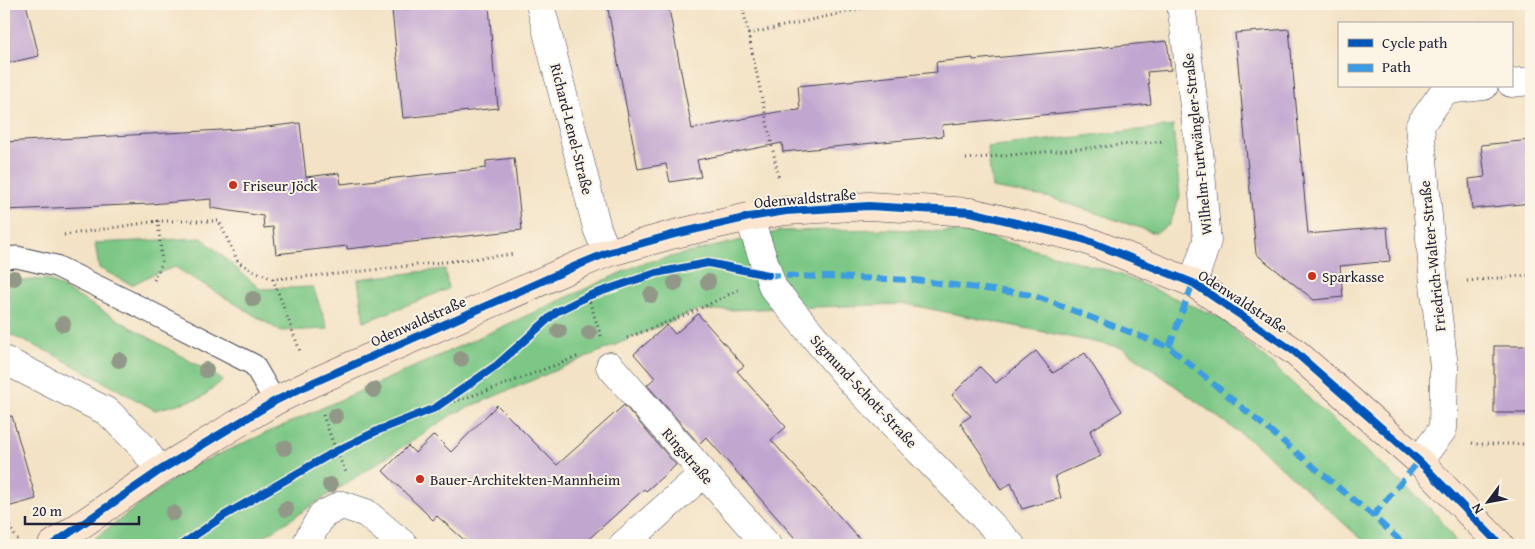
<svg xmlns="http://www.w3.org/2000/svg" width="1535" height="549" font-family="'Gentium Book Plus',serif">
<rect width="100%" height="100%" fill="#fcf5e5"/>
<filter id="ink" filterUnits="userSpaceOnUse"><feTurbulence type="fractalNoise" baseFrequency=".02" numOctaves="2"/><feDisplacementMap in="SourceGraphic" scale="10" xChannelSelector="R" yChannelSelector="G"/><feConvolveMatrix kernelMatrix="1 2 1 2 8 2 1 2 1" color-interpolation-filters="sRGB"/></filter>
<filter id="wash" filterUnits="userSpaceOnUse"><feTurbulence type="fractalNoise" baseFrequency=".0096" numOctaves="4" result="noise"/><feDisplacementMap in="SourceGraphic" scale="20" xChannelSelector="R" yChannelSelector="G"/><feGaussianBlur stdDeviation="1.12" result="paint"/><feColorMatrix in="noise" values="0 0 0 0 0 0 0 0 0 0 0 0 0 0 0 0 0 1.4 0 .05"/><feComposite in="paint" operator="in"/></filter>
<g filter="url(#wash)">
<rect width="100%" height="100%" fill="#f3e2c5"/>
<g fill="#7cc785" stroke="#4f7460">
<polygon points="1173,126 1180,197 1169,225 1155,233 1051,198 992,188 987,147"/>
<polygon points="890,229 974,233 1114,272 1221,318 1438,516 1458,545 1368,545 1259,447 1123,348 906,304 695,311 453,414 251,545 86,545 188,468 425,362 640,264 781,231"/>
<polygon points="202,238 260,289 313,287 328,329 280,331 175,267 149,276 132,285 99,268 95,243"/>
<polygon points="445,269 448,289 364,322 358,279"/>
<polygon points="47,279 223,380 201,398 155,410 51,353 4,332 4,282"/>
</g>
<g id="blocks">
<g fill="#c1a6d0">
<polygon points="4,4 26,4 39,56 4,64"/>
<polygon points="471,4 489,4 494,75 495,75 498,108 403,118 392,10"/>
<polygon points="607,4 668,4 692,129 777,112 800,110 798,86 937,72 936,62 973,58 973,60 1167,41 1171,70 1147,72 1151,104 942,125 943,136 783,152 782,143 697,160 701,177 670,182 666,164 638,169"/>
<polygon points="1289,29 1308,234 1387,227 1390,261 1340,266 1343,297 1314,300 1256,254 1235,33"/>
<polygon points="300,123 306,177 339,173 341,184 486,168 486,161 514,158 522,230 347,249 347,246 276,254 273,227 264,228 263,216 211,208 211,199 151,204 4,210 4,142 258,128"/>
<polygon points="1531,140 1531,203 1472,209 1469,179 1485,177 1481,145"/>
<polygon points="698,314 744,366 737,371 786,427 771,440 865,545 801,545 706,437 699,444 647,385 655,378 634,354 667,325 675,334"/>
<rect x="1494" y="346" width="37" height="67"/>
<polygon points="1036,351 1053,373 1085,353 1122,411 1090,431 1101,456 1055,476 1061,498 1022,509 1011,483 1001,490 982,455 960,423 971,416 952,395 980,367 996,383"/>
<polygon points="497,405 557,465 624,405 676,465 646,491 644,489 582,545 470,545 437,516 433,520 383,471 408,446 415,453 434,435 451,452"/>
<polygon points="12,416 36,499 4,508 4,417"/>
</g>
</g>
</g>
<g filter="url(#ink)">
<use href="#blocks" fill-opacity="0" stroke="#413f50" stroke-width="1"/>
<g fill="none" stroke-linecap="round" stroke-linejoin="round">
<g stroke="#413f50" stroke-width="23">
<polyline id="lane" points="4,258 17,257 56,266 142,308 254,365 275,401"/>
</g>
<g stroke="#413f50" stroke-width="29">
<g id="street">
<polyline points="540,4 597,228 607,253"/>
<polyline points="1181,4 1198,138 1207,241 1193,283"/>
<polyline points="1511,83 1531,81"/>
<polyline points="749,217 773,288 853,383 1011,545"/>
<polyline points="4,360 108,412 143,447 159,471"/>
<polyline points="610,366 767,545"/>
<polyline points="1419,461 1443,429 1444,367 1434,284 1420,125 1445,90 1484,86"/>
<polyline points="310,545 308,540 322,515 342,505 366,513 404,545"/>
<polyline points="623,545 703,474"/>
</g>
</g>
<g stroke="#413f50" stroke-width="29">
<polyline id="secondary" points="52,545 159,471 275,401 312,383 576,266 607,253 675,234 749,217 786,211 869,206 971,212 1083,239 1193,283 1295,352 1419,461 1500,545"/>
</g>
<g stroke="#413f50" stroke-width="3" stroke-dasharray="1 4" stroke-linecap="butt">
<polyline points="742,4 779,179"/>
<polyline points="748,34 882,4"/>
<polyline points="966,159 1165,141"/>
<polyline points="64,235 158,221"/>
<polyline points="273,279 300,351"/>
<polyline points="154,280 162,263 158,221 219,221 238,262 250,269 273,279 337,274 515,254"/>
<polyline points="1467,281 1531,275"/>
<polyline points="588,297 601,336"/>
<polyline points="627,338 695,311 738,290"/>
<polyline points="435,408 498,387 579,356"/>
<polyline points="323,415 336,451 346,472"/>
<polyline points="1472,443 1476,444 1531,444"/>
<polyline points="4,512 9,526 18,541"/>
</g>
<use href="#lane" stroke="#fff" stroke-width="21"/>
<use href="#street" stroke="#fff" stroke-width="28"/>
<use href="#secondary" stroke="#fce5cf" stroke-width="28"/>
<g stroke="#3c9ce2" stroke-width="6" stroke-dasharray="12 6" stroke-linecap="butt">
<polyline points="768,275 915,280 1032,295 1169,347 1373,516 1405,545"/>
<polyline points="1169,347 1193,283"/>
<polyline points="1373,516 1419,461"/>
</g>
<g stroke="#fcf5e5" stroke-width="11">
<g id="cycleway">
<polyline points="52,545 159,471 275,401 312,383 576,266 607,253 675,234 749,217 786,211 869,206 971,212 1083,239 1193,283 1295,352 1419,461 1500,545"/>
<polyline points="181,545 225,515 336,451 379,430 435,408 497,365 556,312 588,296 656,273 708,263 768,275"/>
</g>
</g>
<use href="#cycleway" stroke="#0057b8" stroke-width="8"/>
</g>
<g fill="#929887">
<circle cx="14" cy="278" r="8"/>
<circle cx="708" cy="282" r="8"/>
<circle cx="675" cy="283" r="8"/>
<circle cx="651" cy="295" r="8"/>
<circle cx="253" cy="299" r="8"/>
<circle cx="63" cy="324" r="8"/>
<circle cx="559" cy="331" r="8"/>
<circle cx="589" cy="333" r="8"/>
<circle cx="461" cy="359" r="8"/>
<circle cx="119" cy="360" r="8"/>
<circle cx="206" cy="370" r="8"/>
<circle cx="374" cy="390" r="8"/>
<circle cx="335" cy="416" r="8"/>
<circle cx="284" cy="448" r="8"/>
<circle cx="330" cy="485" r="8"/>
<circle cx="286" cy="509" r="8"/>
<circle cx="173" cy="513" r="8"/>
</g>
</g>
<g fill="#c8321e" stroke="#fcf5e5" stroke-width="2">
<circle cx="233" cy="185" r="5"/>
<circle cx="1312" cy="276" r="5"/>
<circle cx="420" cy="479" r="5"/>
</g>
<g text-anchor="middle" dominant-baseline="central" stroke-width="4" stroke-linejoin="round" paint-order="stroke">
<g font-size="15" fill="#22223b" stroke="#fcf5e5">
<text transform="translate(572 129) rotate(76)">Richard-Lenel-Straße</text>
<text transform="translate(1197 144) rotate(-96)">Wilhelm-Furtwängler-Straße</text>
<text transform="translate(805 198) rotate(-5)">Odenwaldstraße</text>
<text transform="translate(1432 256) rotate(-96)">Friedrich-Walter-Straße</text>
<text transform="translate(1243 301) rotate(33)">Odenwaldstraße</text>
<text transform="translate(418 321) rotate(-24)">Odenwaldstraße</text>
<text transform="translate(864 391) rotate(47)">Sigmund-Schott-Straße</text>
<text transform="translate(688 456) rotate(49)">Ringstraße</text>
</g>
<g font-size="15" fill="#22223b" stroke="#fcf5e5" text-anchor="start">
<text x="243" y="185">Friseur Jöck</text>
<text x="1322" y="276">Sparkasse</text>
<text x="430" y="479">Bauer-Architekten-Mannheim</text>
</g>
</g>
<rect width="1535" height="549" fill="none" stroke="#fcf5e5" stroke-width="20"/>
<rect x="1338" y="22" width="175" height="65" fill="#fcf5e5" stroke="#a5a1a1"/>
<rect x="1348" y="39" width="25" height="8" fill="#0057b8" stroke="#a5a1a1"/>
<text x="1382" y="48" font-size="15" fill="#22223b">Cycle path</text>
<rect x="1348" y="64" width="25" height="8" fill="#3c9ce2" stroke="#a5a1a1"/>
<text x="1382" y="72" font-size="15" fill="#22223b">Path</text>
<g transform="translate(1488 502) rotate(238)" stroke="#fcf5e5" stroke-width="4" paint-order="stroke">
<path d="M0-4L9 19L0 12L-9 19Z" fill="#22223b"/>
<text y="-8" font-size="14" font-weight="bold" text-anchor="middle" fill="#22223b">N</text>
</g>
<path d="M25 516v8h114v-8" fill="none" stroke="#22223b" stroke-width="2.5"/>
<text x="32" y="516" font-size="15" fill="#22223b" stroke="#fcf5e5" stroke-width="4" paint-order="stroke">20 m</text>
</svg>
